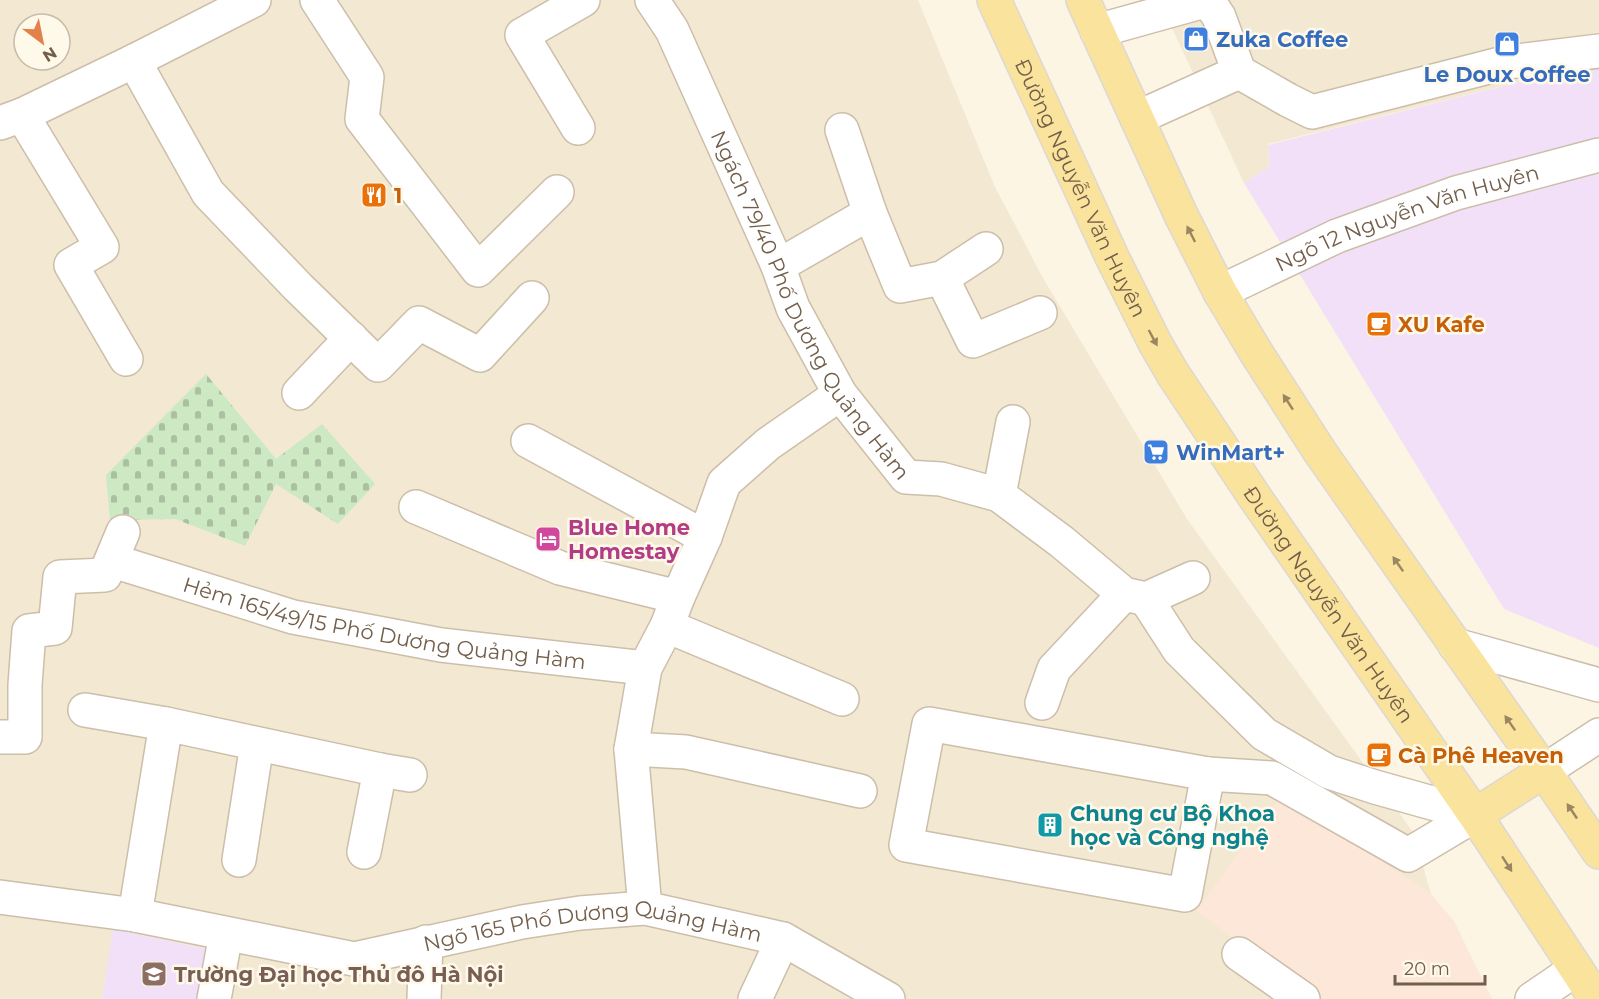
<svg xmlns="http://www.w3.org/2000/svg" width="1599" height="999" font-family="Montserrat,sans-serif">
<defs>
<pattern id="cemetery-stones" width="16" height="16" patternUnits="userSpaceOnUse" patternTransform="scale(1.5)"><rect width="16" height="16" fill="#cde9c3"/><path d="M2 7V4a2 2 0 0 1 4 0v3zM10 15v-3a2 2 0 0 1 4 0v3z" fill="#abc0a0"/></pattern>
</defs>
<rect width="100%" height="100%" fill="#fcf5e4"/>
<g fill="#f3e8d2" fill-rule="evenodd">
<path d="M0,0H238L0,116ZM24,24H60V60H24Z"/>
<path d="M272,0H918L995,187L1043,278L1187,519L1413,832L1431,894L1280,797L1317,999H198L206,949L114,929L102,999H0V129L154,65ZM276,460L245,546L175,519Z"/>
<polygon points="1159,0 1599,0 1599,62 1268,144 1270,166 1244,183"/>
</g>
<polygon fill="#fce7d8" points="1280,797 1431,894 1454,921 1492,999 1317,999 1196,911"/>
<g fill="#f2e0f8">
<polygon points="1599,62 1599,648 1504,609 1244,183 1270,166 1268,145"/>
<polygon points="113,929 206,949 198,999 102,999"/>
</g>
<polygon fill="url(#cemetery-stones)" points="206,374 276,459 322,424 375,484 338,524 276,484 245,546 175,519 110,520 106,475"/>
<g fill="none" stroke-linecap="round" stroke-linejoin="round">
<g stroke="#cdbeaa" stroke-width="36">
<g id="minor">
<polyline points="317,0 367,77 362,119 478,270 557,192"/>
<path id="s1" d="M652,0L672,30L778,266L793,308L840,394L906,477L941,479L999,495L1062,542L1124,594L1146,599L1179,650L1264,734L1329,772L1375,787L1475,815"/>
<polyline points="1097,31 1208,0 1219,17 1239,72 1288,100 1312,112 1508,62 1599,51"/>
<polyline points="134,61 208,193 298,287 378,365 419,323 480,355 532,298"/>
<polyline points="22,115 102,247 71,265 126,359"/>
<polyline points="1137,118 1239,72"/>
<polyline points="0,123 22,115 134,61 254,0"/>
<polyline points="578,128 522,35 583,0"/>
<polyline points="870,213 900,286 942,278 986,249"/>
<polyline points="778,266 870,213 842,130"/>
<polyline points="942,278 973,341 1040,313"/>
<path id="s2" d="M1220,292L1337,236L1456,193L1599,155"/>
<polyline points="299,393 351,338"/>
<polyline points="528,441 705,537"/>
<polyline points="999,495 1013,422"/>
<polyline points="416,507 560,568 678,597"/>
<path id="s3" d="M126,565L293,617L441,645L645,668"/>
<polyline points="1146,599 1193,578"/>
<polyline points="667,626 842,699"/>
<polyline points="1455,645 1599,685"/>
<polyline points="1042,703 1054,669 1124,594"/>
<polyline points="85,710 166,724"/>
<polygon points="929,724 1208,774 1185,895 906,845"/>
<polyline points="0,737 25,737 25,685 29,631 55,628 60,577 105,575 123,532"/>
<polyline points="631,749 686,752 860,791"/>
<polyline points="1544,771 1599,735"/>
<polyline points="1208,774 1272,778 1408,855 1475,815"/>
<polyline points="364,852 380,770"/>
<polyline points="239,860 257,744"/>
<path id="s4" d="M0,897L135,915L354,959L522,922L580,913L645,908L783,939L888,999"/>
<polyline points="645,908 631,749 645,668 667,626 678,597 705,537 724,483 768,444 840,394"/>
<polyline points="135,915 166,724 380,770 410,775"/>
<polyline points="1239,954 1303,999"/>
<polyline points="214,999 226,934"/>
<polyline points="424,999 426,942"/>
<polyline points="755,999 783,939"/>
<polyline points="1532,999 1576,969"/>
</g>
</g>
<g stroke="#ddd8d4" stroke-width="36">
<g id="major">
<path id="s5" d="M994,0L1112,257L1155,343L1173,374L1254,496L1475,815L1596,999"/>
<polyline points="1083,0 1181,215 1220,292 1257,354 1320,452 1544,771 1599,852"/>
<polyline points="1475,815 1544,771"/>
</g>
</g>
<use href="#minor" stroke="#fff" stroke-width="33"/>
<use href="#major" stroke="#f9e39d" stroke-width="33"/>
</g>
<defs><path id="oneway-solid" d="M-6-.8H1V-3.2L6.5 0L1 3.2V.8H-6Z" transform="scale(1.5)"/></defs>
<g fill="#9b8663">
<use href="#oneway-solid" transform="translate(1191 234) rotate(-117)"/>
<use href="#oneway-solid" transform="translate(1153 338) rotate(62)"/>
<use href="#oneway-solid" transform="translate(1288 402) rotate(-123)"/>
<use href="#oneway-solid" transform="translate(1398 564) rotate(-125)"/>
<use href="#oneway-solid" transform="translate(1510 723) rotate(-125)"/>
<use href="#oneway-solid" transform="translate(1572 811) rotate(-124)"/>
<use href="#oneway-solid" transform="translate(1507 864) rotate(57)"/>
</g>
<defs>
<g id="shop-square" transform="scale(1.35)"><rect x="-9" y="-9" width="18" height="18" rx="4" fill="#3f7fe0" stroke="#fff9ea"/><path d="M-5-2.5h2.3a2.7 3.5 0 0 1 5.4 0H5L5.5 6h-11ZM-1.5-2.5h3a1.5 2.3 0 0 0-3 0Z" fill="#fff"/></g>
<g id="restaurant-square" transform="scale(1.35)"><rect x="-9" y="-9" width="18" height="18" rx="4" fill="#e8710a" stroke="#fff9ea"/><path d="M-5-6h1v4h1v-4h1v4h1v-4h1v5L-1.5 .5V6h-2V.5L-5-1ZM5-6V6H3V1.5H1.5Q1.5-4 5-6Z" fill="#fff"/></g>
<g id="cafe-square" transform="scale(1.35)"><rect x="-9" y="-9" width="18" height="18" rx="4" fill="#e8710a" stroke="#fff9ea"/><path d="M-5.5-4.5H6V0H3Q3 3.5 0 3.5H-2.5Q-5.5 3.5-5.5 0ZM3-3.2v2h1.7v-2ZM-6 4.5H4V6H-6Z" fill="#fff"/></g>
<g id="supermarket-square" transform="scale(1.35)"><rect x="-9" y="-9" width="18" height="18" rx="4" fill="#3f7fe0" stroke="#fff9ea"/><path d="M-6-5.5h2.5l.6 2H6L4.5 2H-2.5L-4.4-4H-6ZM-1.5 3.2a1.3 1.3 0 1 0 .1 0ZM3 3.2a1.3 1.3 0 1 0 .1 0Z" fill="#fff"/></g>
<g id="hotel-square" transform="scale(1.35)"><rect x="-9" y="-9" width="18" height="18" rx="4" fill="#d1479c" stroke="#fff9ea"/><path d="M-6-4.5h1.5V1H6V5H4.5V3h-9V5H-6ZM-4 0a1.8 1.8 0 1 1 3.6 0ZM.5 0V-2.5h3Q6-2.5 6 0Z" fill="#fff"/></g>
<g id="building-square" transform="scale(1.35)"><rect x="-9" y="-9" width="18" height="18" rx="4" fill="#0f9aa8" stroke="#fff9ea"/><path d="M-4-6H4V6H1V3H-1V6H-4ZM-2.5-4.3h1.7v1.8h-1.7ZM.8-4.3h1.7v1.8H.8ZM-2.5-1h1.7V.8h-1.7ZM.8-1h1.7V.8H.8Z" fill="#fff"/></g>
<g id="university-square" transform="scale(1.35)"><rect x="-9" y="-9" width="18" height="18" rx="4" fill="#8d6e63" stroke="#fff9ea"/><path d="M0-5L7-2L0 1L-7-2ZM-4 1L0 2.5L4 1V4Q0 6-4 4Z" fill="#fff"/></g>
</defs>
<g fill-rule="evenodd">
<use href="#shop-square" x="1196" y="39"/>
<use href="#shop-square" x="1507" y="44"/>
<use href="#restaurant-square" x="374" y="195"/>
<use href="#cafe-square" x="1379" y="324"/>
<use href="#supermarket-square" x="1156" y="452"/>
<use href="#hotel-square" x="548" y="539"/>
<use href="#cafe-square" x="1379" y="755"/>
<use href="#building-square" x="1050" y="825"/>
<use href="#university-square" x="154" y="974"/>
</g>
<g text-anchor="middle" dominant-baseline="central" stroke-width="5" stroke-linejoin="round" paint-order="stroke">
<g font-size="21" font-weight="bold" fill="#366cbe" stroke="#fff9ea" text-anchor="start">
<text x="1216" y="39">Zuka Coffee</text>
<text x="1507" y="74" text-anchor="middle">Le Doux Coffee</text>
<text x="1176" y="452">WinMart+</text>
</g>
<g font-size="21" fill="#735e4a" stroke="#fff9ea">
<text stroke="none"><textPath href="#s5" startOffset="207">Đường Nguyễn Văn Huyên</textPath></text>
<text stroke="none"><textPath href="#s2" startOffset="202">Ngõ 12 Nguyễn Văn Huyên</textPath></text>
<text stroke="none"><textPath href="#s1" startOffset="345">Ngách 79/40 Phố Dương Quảng Hàm</textPath></text>
<text stroke="none"><textPath href="#s5" startOffset="693">Đường Nguyễn Văn Huyên</textPath></text>
<text stroke="none"><textPath href="#s3" startOffset="266">Hẻm 165/49/15 Phố Dương Quảng Hàm</textPath></text>
<text stroke="none"><textPath href="#s4" startOffset="603">Ngõ 165 Phố Dương Quảng Hàm</textPath></text>
</g>
<g font-size="21" font-weight="bold" fill="#c56008" stroke="#fff9ea" text-anchor="start">
<text x="394" y="195">1</text>
<text x="1398" y="324">XU Kafe</text>
<text x="1398" y="755">Cà Phê Heaven</text>
</g>
<g font-size="21" font-weight="bold" fill="#b23c85" stroke="#fff9ea" text-anchor="start">
<text x="568" y="527">Blue Home<tspan x="568" dy="24">Homestay</tspan></text>
</g>
<g font-size="21" font-weight="bold" fill="#0d838f" stroke="#fff9ea" text-anchor="start">
<text x="1070" y="813">Chung cư Bộ Khoa<tspan x="1070" dy="24">học và Công nghệ</tspan></text>
</g>
<g font-size="21" font-weight="bold" fill="#785e54" stroke="#fff9ea" text-anchor="start">
<text x="174" y="974">Trường Đại học Thủ đô Hà Nội</text>
</g>
</g>
<g transform="translate(42 42) rotate(148)"><circle r="28" fill="#fff9ea" stroke="#c7bbaa" stroke-width="1.5"/>
<path d="M0-4.5L10 22L0 15L-10 22Z" fill="#e3814b"/>
<text y="-9" font-size="16" font-weight="bold" text-anchor="middle" fill="#735e4a">N</text>
</g>
<path d="M1395 975v9h90v-9" fill="none" stroke="#735e4a" stroke-width="3"/>
<text x="1404" y="975" font-size="18" fill="#735e4a" stroke="#fff9ea" stroke-width="4.5" paint-order="stroke">20 m</text>
</svg>
